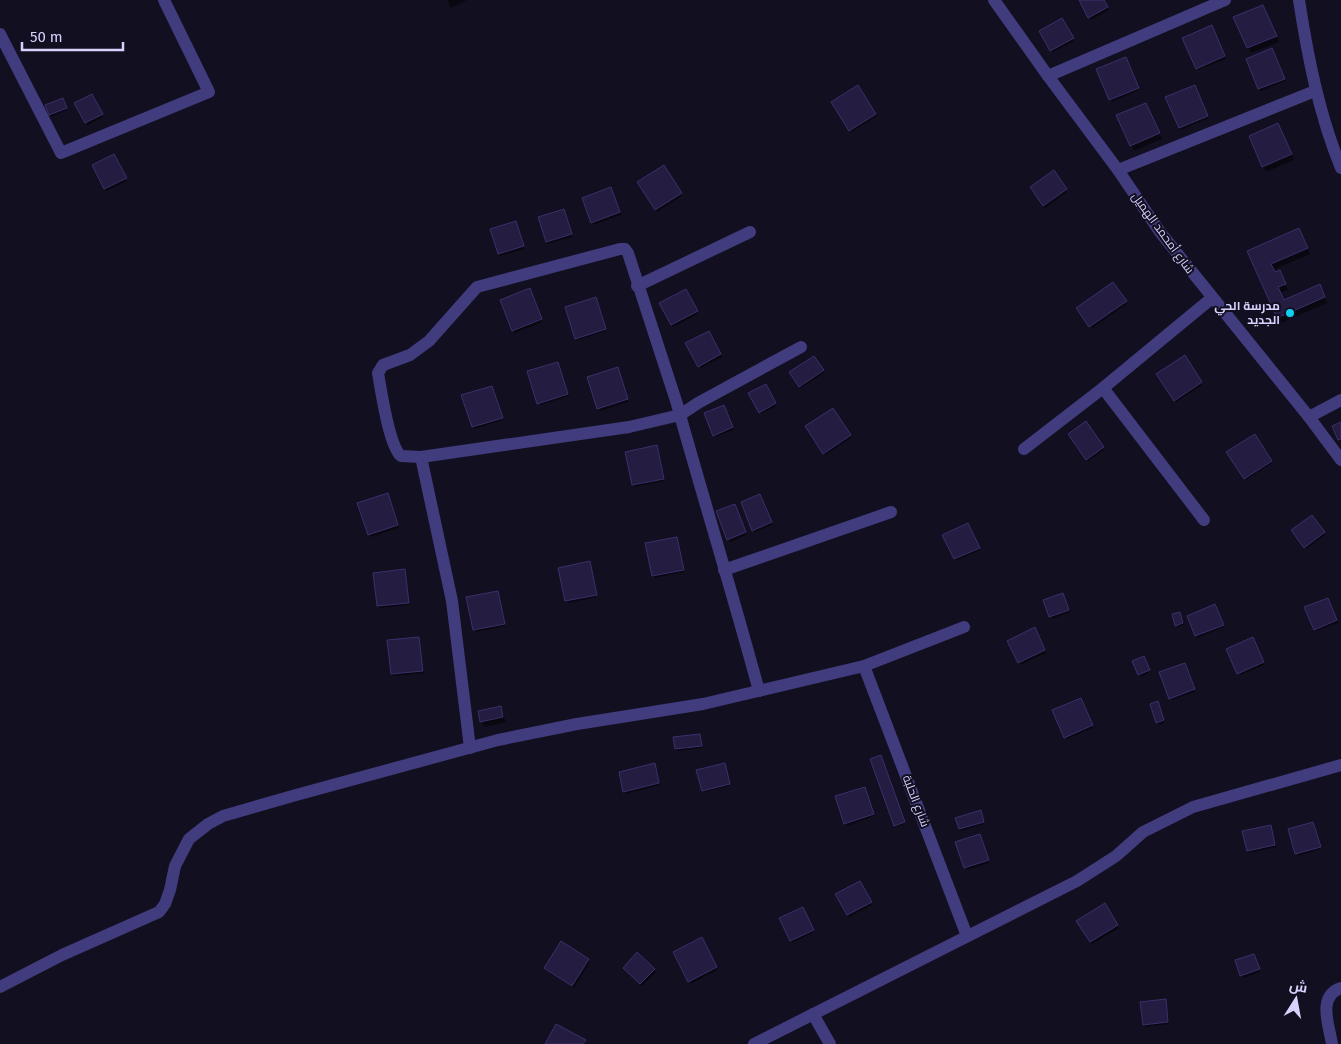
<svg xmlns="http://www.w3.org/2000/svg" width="1341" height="1044" font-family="'Fira Sans',Cairo,sans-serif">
<rect width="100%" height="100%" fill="#120f21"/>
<g fill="#0007">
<polygon points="447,0 467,0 451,8"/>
<polygon points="1080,0 1103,0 1109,10 1091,20"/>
<polygon points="1266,12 1279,42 1251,53 1235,18"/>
<polygon points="1062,19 1074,41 1053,52 1041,31"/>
<polygon points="1213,29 1226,59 1198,70 1197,68"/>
<polygon points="1273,52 1285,81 1261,91 1247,59"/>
<polygon points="1126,60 1139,90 1112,102 1098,70"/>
<polygon points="858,87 877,116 851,132 833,103"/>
<polygon points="1196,89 1209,118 1181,130 1167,98"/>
<polygon points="92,95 103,117 88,125 76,104"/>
<polygon points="63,101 67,110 51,117 50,114"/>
<polygon points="1149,110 1162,139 1134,151 1118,116"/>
<polygon points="1281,130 1294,160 1266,172 1263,166"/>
<polygon points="114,156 127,181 106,191 93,166"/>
<polygon points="663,166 682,196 657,212 638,182"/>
<polygon points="1053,172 1067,192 1045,208 1031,187"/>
<polygon points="612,191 621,215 593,225 592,223"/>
<polygon points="565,213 572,237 548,244 547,242"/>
<polygon points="517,225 524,249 500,256 499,254"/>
<polygon points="1302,235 1310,254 1273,270 1275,273 1282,277 1288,290 1280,293 1284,301 1322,291 1327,303 1281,323 1249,251"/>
<polygon points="1113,284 1127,304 1092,328 1078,308"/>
<polygon points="685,291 698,314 673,327 661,304"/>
<polygon points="530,292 542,322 515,333 513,330"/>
<polygon points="597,300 606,331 578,340 577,338"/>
<polygon points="708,332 722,357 701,368 687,344"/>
<polygon points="1184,357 1202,385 1176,402 1158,374"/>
<polygon points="814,358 824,373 801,388 791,373"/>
<polygon points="559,365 569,396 540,405 539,403"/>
<polygon points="619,371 628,402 600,411 599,408"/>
<polygon points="765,385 776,406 761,414 750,393"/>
<polygon points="493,389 503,420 474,429 463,396"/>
<polygon points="724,409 733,430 715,437 714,435"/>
<polygon points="833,410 851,438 825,455 807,427"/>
<polygon points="1086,423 1104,450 1088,461 1070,435"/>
<polygon points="1254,435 1272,463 1246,480 1228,452"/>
<polygon points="657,449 664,481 634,487 626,453"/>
<polygon points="389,497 399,528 370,537 369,535"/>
<polygon points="761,498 772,525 755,532 754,530"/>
<polygon points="735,508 746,535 730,542 728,539"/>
<polygon points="968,524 980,550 956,561 944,535"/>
<polygon points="1294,533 1323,533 1325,535 1306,549"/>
<polygon points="678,540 684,572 655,578 653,576"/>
<polygon points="590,565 597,597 568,603 560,569"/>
<polygon points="404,571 409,605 379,608 374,574"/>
<polygon points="498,595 505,626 476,632 468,598"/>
<polygon points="1064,596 1070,612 1052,619 1044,601"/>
<polygon points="1329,601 1338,623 1316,631 1315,629"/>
<polygon points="1216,608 1224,627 1197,638 1196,635"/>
<polygon points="1180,615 1184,625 1178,627 1177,625"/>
<polygon points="1034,629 1046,653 1020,665 1009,641"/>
<polygon points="419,638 424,673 393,676 392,674"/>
<polygon points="1254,641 1264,665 1240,675 1238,673"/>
<polygon points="1143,658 1150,672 1141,677 1134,662"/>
<polygon points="1186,667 1195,692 1171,700 1170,698"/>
<polygon points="1080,700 1093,728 1067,739 1065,737"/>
<polygon points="1158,705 1164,723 1159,725 1157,722"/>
<polygon points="500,707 506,722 485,727 481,721"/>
<polygon points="699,735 702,748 677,751 676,748"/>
<polygon points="882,759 905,824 897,827 895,825"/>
<polygon points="655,767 660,785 626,794 624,791"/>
<polygon points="725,767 730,786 704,792 703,790"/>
<polygon points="865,790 874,816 847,826 845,823"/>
<polygon points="981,814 984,824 961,831 957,819"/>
<polygon points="1314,825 1321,849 1298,856 1289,830"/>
<polygon points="1270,826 1276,847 1249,853 1248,850"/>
<polygon points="981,838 989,863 967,870 957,843"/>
<polygon points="860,882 872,905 849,917 837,895"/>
<polygon points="1105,905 1119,928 1092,944 1078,921"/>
<polygon points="802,909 814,932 792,943 780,919"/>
<polygon points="701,939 717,970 691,984 675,952"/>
<polygon points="1255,957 1260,972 1243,978 1236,961"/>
<polygon points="588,960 590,962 574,988 545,968"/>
<polygon points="624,968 654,969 656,972 642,986"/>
<polygon points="1166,1003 1169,1024 1145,1027 1144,1024"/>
</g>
<g fill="#241c41" stroke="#3d2f6b">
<polygon points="1079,0 1104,0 1108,7 1088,18"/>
<polygon points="1263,5 1277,36 1247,48 1233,17"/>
<polygon points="1062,18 1074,38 1050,51 1039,31"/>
<polygon points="1212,25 1225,56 1196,69 1182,38"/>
<polygon points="1272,48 1285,79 1258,89 1246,59"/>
<polygon points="1126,57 1139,88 1109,100 1096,69"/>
<polygon points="858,85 876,114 849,131 831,102"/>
<polygon points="1195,85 1208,116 1179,128 1165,97"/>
<polygon points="92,94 103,114 85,123 74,103"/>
<polygon points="63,98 67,108 49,115 45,105"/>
<polygon points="1146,103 1160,133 1130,146 1116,115"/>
<polygon points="1278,123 1292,154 1262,167 1249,136"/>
<polygon points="114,154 127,178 104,189 92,165"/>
<polygon points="664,165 682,193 655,210 637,182"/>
<polygon points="1054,170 1067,189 1043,206 1030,187"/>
<polygon points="611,187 620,212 591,223 582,198"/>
<polygon points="564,209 572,234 546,242 538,217"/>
<polygon points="516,221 524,246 498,254 490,229"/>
<polygon points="1299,228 1308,248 1271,264 1275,272 1280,270 1286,284 1278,287 1284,300 1320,284 1325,297 1277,318 1247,251"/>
<polygon points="1113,282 1127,301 1089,327 1076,308"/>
<polygon points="530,288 542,319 512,331 500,300"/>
<polygon points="686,289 698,311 671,325 659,303"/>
<polygon points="596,297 606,329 575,339 565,307"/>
<polygon points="709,331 721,354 698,367 685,343"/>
<polygon points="1185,355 1202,382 1174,401 1156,374"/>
<polygon points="814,356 824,370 799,387 789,372"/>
<polygon points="558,362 568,394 537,404 527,371"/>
<polygon points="618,367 628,399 597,409 587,377"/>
<polygon points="766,384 776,403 759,413 748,393"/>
<polygon points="492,386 503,418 472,427 461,395"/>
<polygon points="724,405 733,427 713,436 704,413"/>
<polygon points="833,408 851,435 823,454 805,426"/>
<polygon points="1086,421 1104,447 1086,460 1068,434"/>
<polygon points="1341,422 1341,439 1338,440 1332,426"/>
<polygon points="1255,434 1272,461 1244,479 1226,452"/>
<polygon points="657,445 664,479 632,485 625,452"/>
<polygon points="388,493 398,525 368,535 357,503"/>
<polygon points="760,494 772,522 752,531 741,502"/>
<polygon points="735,504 746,532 727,540 716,511"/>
<polygon points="1312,515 1325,532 1304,548 1291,530"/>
<polygon points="968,523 980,548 954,559 942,535"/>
<polygon points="677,537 684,570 652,576 645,543"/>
<polygon points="590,561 597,595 565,601 558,568"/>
<polygon points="405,569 409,603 377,606 373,573"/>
<polygon points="498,591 505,624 473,630 466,597"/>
<polygon points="1063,593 1069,610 1049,617 1043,600"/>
<polygon points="1328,598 1337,620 1314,630 1304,607"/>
<polygon points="1215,604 1224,625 1195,636 1187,616"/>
<polygon points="1180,612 1183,623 1175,626 1172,614"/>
<polygon points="1035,627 1045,650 1018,663 1007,641"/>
<polygon points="419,637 423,671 391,674 387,640"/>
<polygon points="1253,637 1264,662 1237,674 1226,649"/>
<polygon points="1144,656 1150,670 1138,675 1132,661"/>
<polygon points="1185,663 1195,689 1169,699 1159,672"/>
<polygon points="1081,698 1093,725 1064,738 1052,710"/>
<polygon points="1158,701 1164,720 1156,723 1150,704"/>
<polygon points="501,706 503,717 480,722 478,711"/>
<polygon points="700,734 702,746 675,749 673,737"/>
<polygon points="881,755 905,822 894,826 870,759"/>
<polygon points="655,763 659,783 623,792 619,772"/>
<polygon points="725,763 730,784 702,791 696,770"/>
<polygon points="865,787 874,814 844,824 835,796"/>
<polygon points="981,810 984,822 959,829 955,818"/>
<polygon points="1313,822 1321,847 1295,854 1288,829"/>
<polygon points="1271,825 1275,845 1247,851 1242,831"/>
<polygon points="980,834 989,860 964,868 955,842"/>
<polygon points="860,881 872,902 847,915 835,894"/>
<polygon points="1105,903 1118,925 1090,942 1076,921"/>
<polygon points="803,907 814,930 790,941 779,918"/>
<polygon points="702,937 717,967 688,982 673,952"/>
<polygon points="561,941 589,959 572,986 544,968"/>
<polygon points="637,952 655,969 640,984 623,968"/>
<polygon points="1254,954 1260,969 1240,976 1235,960"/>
<polygon points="1166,999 1168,1022 1143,1025 1140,1002"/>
<polygon points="556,1024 586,1040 583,1044 545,1044"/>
</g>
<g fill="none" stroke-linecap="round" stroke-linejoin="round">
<g stroke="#403c7d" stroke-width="12">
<polyline points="994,0 1048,76 1118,170 1160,232 1309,417 1341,460"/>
<path d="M1299,0C1308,58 1319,114 1341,168"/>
<polyline points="0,34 61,153 209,92 164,0"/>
<polyline points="1048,76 1225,0"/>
<polyline points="1118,170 1315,91"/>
<polyline points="637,286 750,232"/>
<polyline points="1103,388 1204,520"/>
<polyline points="1309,417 1341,400"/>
<polyline points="1024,449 1103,388 1212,298"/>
<polyline points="421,457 452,601 470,748"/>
<polyline points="724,570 891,512"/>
<polyline points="864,666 967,936"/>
<path d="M759,691C734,599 706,507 680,415L677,404L628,253L625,249H620L477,287L429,341L410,355L383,365L378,373C381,390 389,446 401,456L421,457L629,427L680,415L698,403L801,347"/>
<polyline points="0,987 62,955 159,912 165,904 170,890 175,866 189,839 208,824 223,816 296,795 498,740 577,724 703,704 864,666 964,627"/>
<polyline points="813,1014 830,1044"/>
<polyline points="754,1044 1077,881 1116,856 1143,832 1193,807 1341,765"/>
<path d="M1332,1044C1329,1025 1317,996 1341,988"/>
</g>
</g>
<circle fill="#0ed0ec" stroke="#120f21" stroke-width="2" cx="1290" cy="313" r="5"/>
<g text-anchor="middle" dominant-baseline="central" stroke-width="4" stroke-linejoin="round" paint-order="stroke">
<g font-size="12" fill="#d7d1fc" stroke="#120f21">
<text transform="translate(1163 233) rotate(54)">شارع أمحمد الهميل</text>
<text transform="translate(916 801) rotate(69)">شارع الحلبة</text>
</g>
<g font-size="12" font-weight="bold" fill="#d7d1fc" stroke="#120f21" text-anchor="end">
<text x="1280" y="306">مدرسة الحي<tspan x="1280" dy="14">الجديد</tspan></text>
</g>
</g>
<g transform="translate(1296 999) rotate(11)" stroke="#120f21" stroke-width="4" paint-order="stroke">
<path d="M0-4L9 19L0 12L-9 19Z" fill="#d7d1fc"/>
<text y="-8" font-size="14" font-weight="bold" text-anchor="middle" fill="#d7d1fc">ش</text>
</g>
<path d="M22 42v8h101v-8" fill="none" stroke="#d7d1fc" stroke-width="2.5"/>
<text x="30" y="42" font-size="15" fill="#d7d1fc" stroke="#120f21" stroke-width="4" paint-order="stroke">50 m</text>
</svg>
